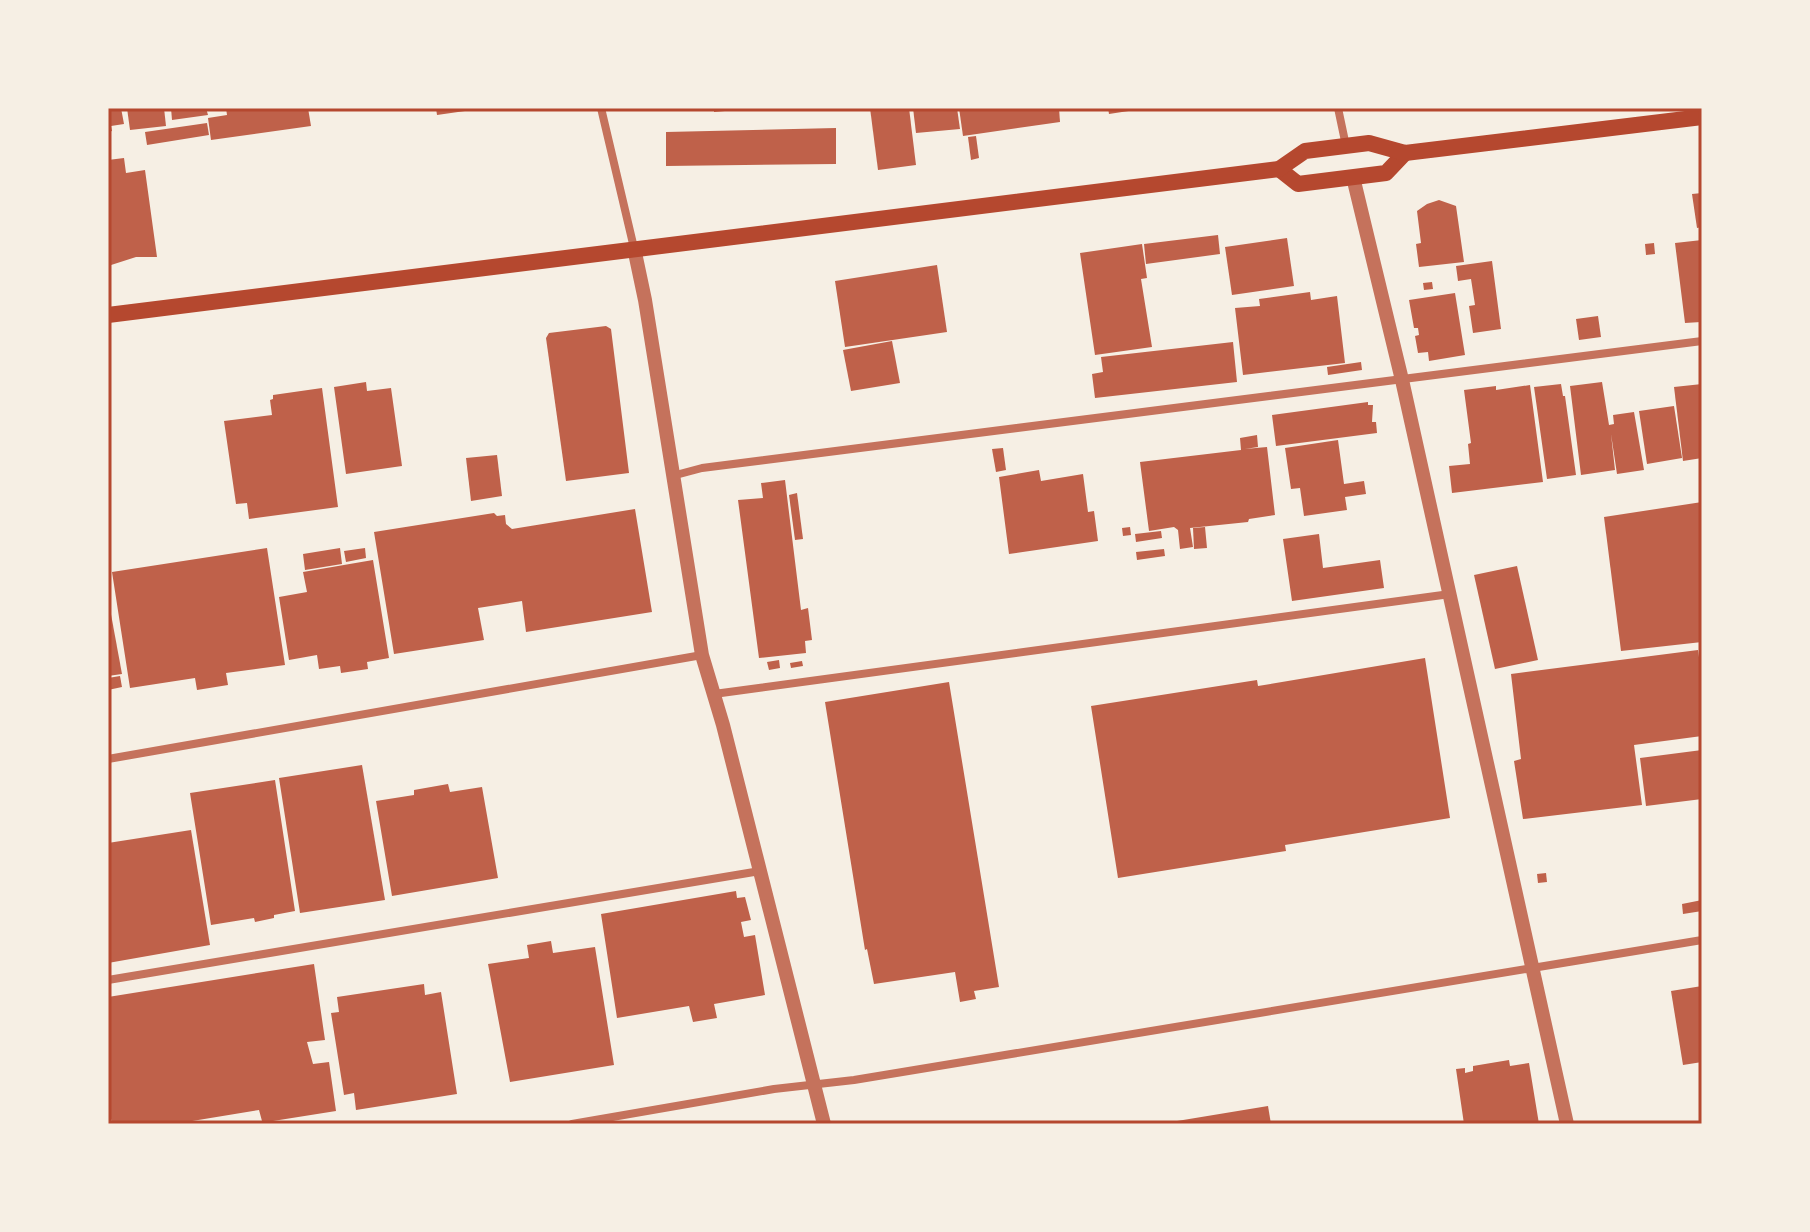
<svg xmlns="http://www.w3.org/2000/svg" width="1810" height="1232" font-family="Roboto,sans-serif">
<rect width="100%" height="100%" fill="#f6efe4"/>
<g fill="#bf614a">
<polygon points="108,108 121,108 124,124 111,126 112,131 108,132"/>
<polygon points="127,108 164,108 166,126 130,130"/>
<polygon points="171,108 206,108 208,115 172,120"/>
<polygon points="226,108 308,108 311,126 211,140 208,118 227,115"/>
<polygon points="436,108 472,108 472,110 437,115"/>
<polygon points="714,108 736,108 736,110 714,112"/>
<polygon points="870,108 909,108 916,165 878,170"/>
<polygon points="913,108 957,108 960,129 916,133"/>
<polygon points="959,108 1059,108 1060,122 963,136"/>
<polygon points="1108,108 1135,108 1135,110 1109,114"/>
<polygon points="207,123 209,135 147,145 145,132"/>
<polygon points="836,128 836,164 666,166 666,132"/>
<polygon points="976,136 979,158 971,160 968,137"/>
<polygon points="124,158 126,173 145,170 157,257 136,257 108,266 108,160"/>
<polygon points="1702,193 1702,227 1697,228 1692,194"/>
<polygon points="1439,200 1456,206 1464,262 1419,267 1416,244 1421,243 1417,211 1427,204"/>
<polygon points="1218,235 1220,254 1146,264 1144,244"/>
<polygon points="1287,238 1294,286 1232,295 1225,247"/>
<polygon points="1702,240 1702,301 1699,302 1701,322 1685,323 1675,243"/>
<polygon points="1654,243 1655,254 1646,255 1645,244"/>
<polygon points="1142,244 1147,278 1141,279 1152,347 1095,355 1080,253"/>
<polygon points="1492,261 1501,329 1473,333 1469,306 1475,305 1471,279 1458,281 1456,266"/>
<polygon points="937,265 947,332 845,347 835,281"/>
<polygon points="1432,282 1433,289 1424,290 1423,283"/>
<polygon points="1310,292 1311,300 1337,296 1345,363 1243,375 1235,308 1260,306 1259,299"/>
<polygon points="1455,293 1465,355 1429,361 1428,352 1418,353 1415,336 1419,335 1418,328 1414,328 1409,300"/>
<polygon points="1598,316 1601,337 1579,340 1576,319"/>
<polygon points="606,326 611,329 629,473 566,481 546,338 549,333"/>
<polygon points="892,341 900,383 851,391 843,350"/>
<polygon points="1233,342 1237,382 1095,398 1092,374 1103,372 1101,357"/>
<polygon points="1361,362 1362,370 1328,375 1327,367"/>
<polygon points="366,382 367,391 391,388 402,466 346,474 334,387"/>
<polygon points="1602,382 1609,425 1614,424 1613,415 1634,412 1644,470 1617,474 1611,434 1615,470 1581,475 1570,386"/>
<polygon points="1561,384 1563,396 1565,396 1576,475 1547,479 1534,387"/>
<polygon points="1702,384 1702,458 1683,461 1674,387"/>
<polygon points="1530,385 1543,482 1452,493 1449,466 1470,464 1468,444 1471,443 1464,390 1496,386 1496,390"/>
<polygon points="322,388 338,507 249,519 247,503 236,504 224,421 272,415 270,400 273,399 273,395"/>
<polygon points="1368,402 1368,405 1373,405 1372,422 1376,422 1377,433 1276,446 1272,415"/>
<polygon points="1674,406 1682,458 1647,464 1639,411"/>
<polygon points="1257,435 1258,447 1245,449 1267,447 1275,515 1249,519 1248,522 1190,528 1193,547 1180,549 1178,530 1174,527 1149,531 1140,462 1241,450 1240,438"/>
<polygon points="1338,440 1344,484 1364,481 1366,494 1345,497 1347,510 1304,516 1300,488 1291,489 1285,448"/>
<polygon points="1003,448 1006,470 996,472 992,449"/>
<polygon points="497,455 502,496 471,501 466,458"/>
<polygon points="1039,470 1041,481 1083,474 1088,512 1094,511 1098,541 1009,554 999,477"/>
<polygon points="785,480 801,610 808,608 812,640 805,641 806,653 759,658 738,500 763,498 761,483"/>
<polygon points="797,493 803,539 795,540 789,495"/>
<polygon points="1702,502 1702,642 1621,651 1604,517"/>
<polygon points="635,509 652,612 526,632 522,601 478,608 484,640 394,654 374,532 494,513 497,516 505,515 506,524 512,529"/>
<polygon points="1130,527 1131,535 1123,536 1122,528"/>
<polygon points="1205,527 1207,548 1194,549 1193,528"/>
<polygon points="1161,531 1162,538 1136,542 1135,534"/>
<polygon points="1319,534 1323,568 1380,560 1384,588 1292,601 1283,539"/>
<polygon points="267,548 285,665 226,673 228,685 197,690 195,678 130,688 112,572"/>
<polygon points="340,548 342,564 305,570 303,554"/>
<polygon points="365,548 366,558 346,562 344,551"/>
<polygon points="1164,549 1165,556 1137,560 1136,552"/>
<polygon points="373,560 389,658 367,662 368,669 341,673 340,666 319,669 317,655 289,660 279,597 307,592 303,572"/>
<polygon points="1517,566 1538,660 1495,669 1474,575"/>
<polygon points="108,598 122,674 108,676"/>
<polygon points="1698,650 1702,679 1702,736 1634,745 1642,805 1523,819 1514,761 1521,759 1511,674"/>
<polygon points="1425,658 1450,818 1285,845 1286,851 1118,878 1091,706 1257,680 1258,686"/>
<polygon points="779,660 780,668 769,670 767,662"/>
<polygon points="802,661 803,666 791,668 790,663"/>
<polygon points="120,676 122,687 108,690 108,678"/>
<polygon points="949,682 999,987 974,991 976,999 960,1002 955,972 874,984 867,949 865,950 825,702"/>
<polygon points="1702,750 1702,799 1646,806 1640,758"/>
<polygon points="362,765 385,900 300,913 279,778"/>
<polygon points="275,780 295,911 274,915 274,918 255,922 254,918 211,925 190,793"/>
<polygon points="448,784 450,792 482,787 498,878 392,896 376,801 414,795 414,790"/>
<polygon points="191,830 210,945 108,963 108,843"/>
<polygon points="1546,873 1547,882 1538,883 1537,874"/>
<polygon points="736,891 737,898 745,897 751,920 741,922 744,937 755,935 765,995 714,1004 717,1018 693,1022 689,1006 617,1018 601,914"/>
<polygon points="1702,900 1702,911 1683,914 1682,904"/>
<polygon points="551,941 553,953 595,947 614,1065 510,1082 488,964 529,958 527,945"/>
<polygon points="314,964 325,1040 307,1042 313,1064 329,1062 336,1111 273,1121 262,1121 259,1110 174,1124 112,1124 108,1103 108,997"/>
<polygon points="424,984 425,995 441,992 457,1094 356,1110 354,1093 344,1095 331,1013 339,1012 337,997"/>
<polygon points="1702,986 1702,1062 1683,1065 1671,991"/>
<polygon points="1509,1060 1510,1066 1529,1063 1539,1124 1464,1124 1456,1069 1465,1068 1465,1073 1473,1071 1473,1066"/>
<polygon points="1268,1106 1271,1124 1171,1124 1171,1122"/>
</g>
<g fill="none" stroke-linecap="round" stroke-linejoin="round">
<g stroke="#c5725c" stroke-width="8">
<polyline points="601,108 634,248"/>
<polyline points="1338,108 1346,146"/>
<polyline points="672,476 702,468 1702,341"/>
<polyline points="714,694 1450,594"/>
<polyline points="108,759 702,655"/>
<polyline points="108,980 760,871"/>
<polyline points="572,1124 774,1089 854,1080 1702,940"/>
</g>
<g stroke="#c5725c" stroke-width="14">
<polyline points="1353,177 1402,380 1567,1124"/>
<polyline points="634,248 645,300 702,655 723,725 824,1124"/>
</g>
<g stroke="#b5482f" stroke-width="16">
<polyline points="1279,169 1298,184 1386,173 1405,153"/>
<polyline points="108,315 1279,169 1305,151 1369,143 1405,153 1702,117"/>
</g>
</g>
<rect width="1810" height="1232" fill="none" stroke="#f6efe4" stroke-width="220"/>
<rect x="110" y="110" width="1590" height="1012" fill="none" stroke="#b5482f" stroke-width="3"/>
</svg>
